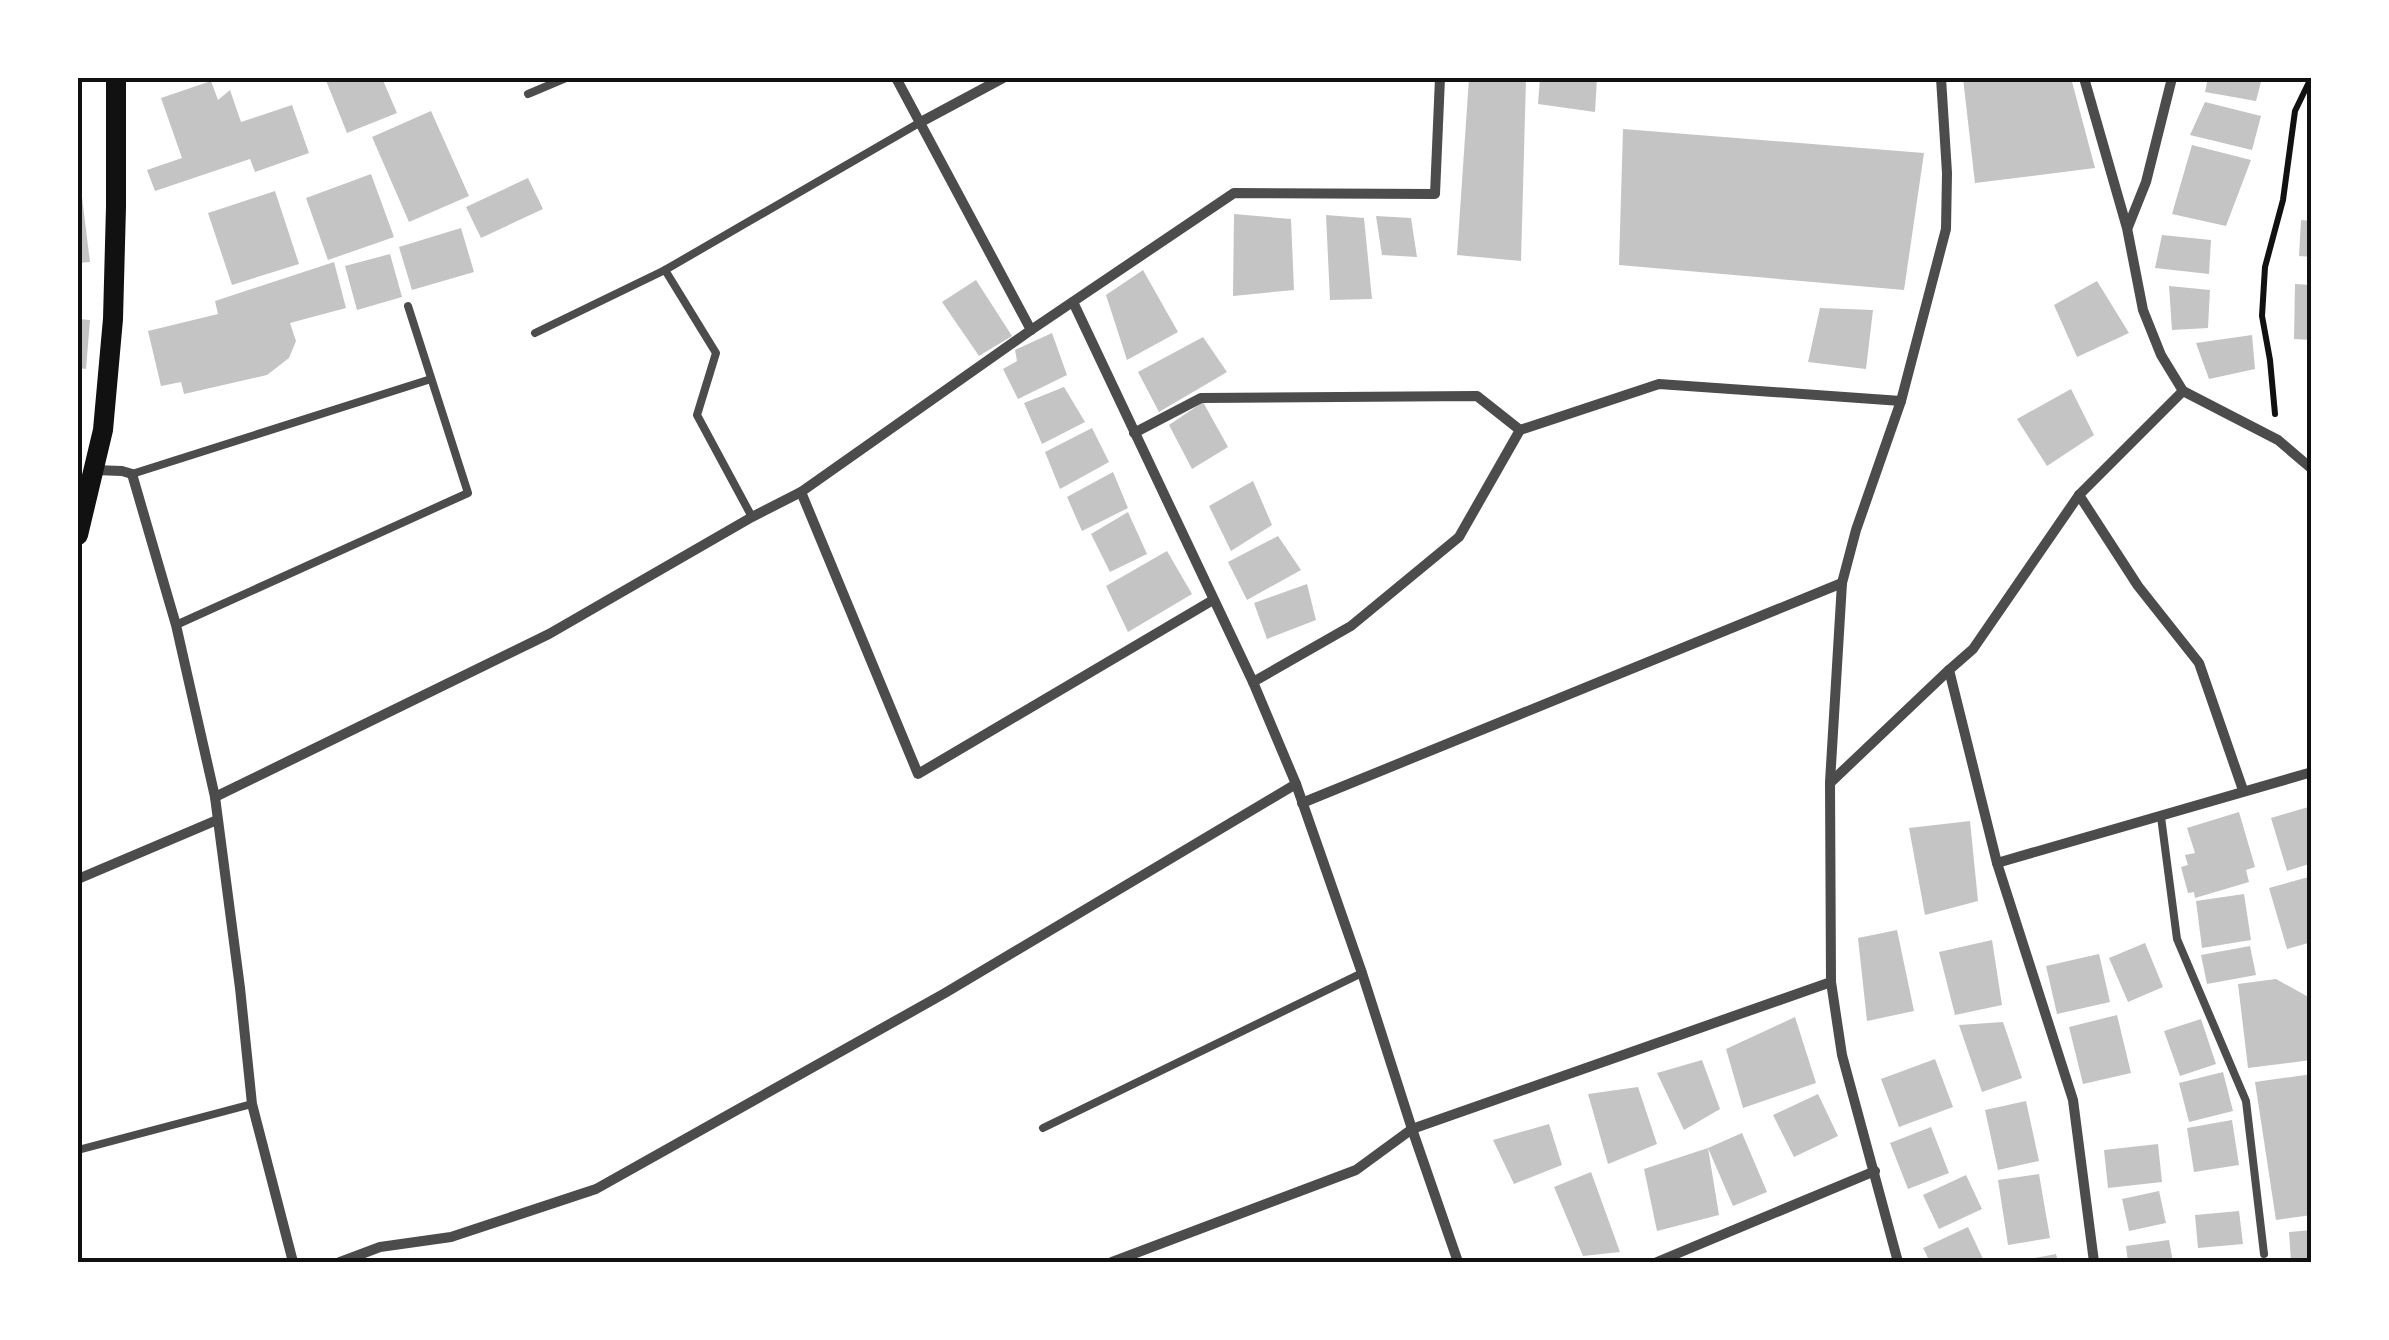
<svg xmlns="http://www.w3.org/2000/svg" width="2389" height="1340" font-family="'Source Sans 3',sans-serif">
<rect width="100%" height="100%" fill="#fff"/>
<g fill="#c4c4c4">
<polygon points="325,78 382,78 397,113 347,133"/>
<polygon points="1469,78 1526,78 1521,261 1457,255"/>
<polygon points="1540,78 1597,78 1595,112 1538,104"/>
<polygon points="1963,78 2071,78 2095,168 1975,183"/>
<polygon points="2208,78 2262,78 2256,101 2205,92"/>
<polygon points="211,81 218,100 230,90 241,122 292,105 309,153 255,172 250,159 155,191 147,170 182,158 161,98"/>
<polygon points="2205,102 2261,116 2252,150 2190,135"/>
<polygon points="431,111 469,196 409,222 372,137"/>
<polygon points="1623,129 1924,153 1904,290 1619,265"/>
<polygon points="2192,145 2251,160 2226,226 2172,214"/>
<polygon points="371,174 394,237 328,260 306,198"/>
<polygon points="528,178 543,209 481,238 466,207"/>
<polygon points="78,181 80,181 90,262 78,263"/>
<polygon points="275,191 299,264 232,285 208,213"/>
<polygon points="1234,214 1291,219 1294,290 1233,296"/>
<polygon points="1326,215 1364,218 1372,299 1330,300"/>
<polygon points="1376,216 1411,218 1417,257 1382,255"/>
<polygon points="2301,220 2312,221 2312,257 2299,256"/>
<polygon points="461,228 474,272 412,290 399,247"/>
<polygon points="2162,235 2211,240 2209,274 2155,268"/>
<polygon points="390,254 402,297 357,310 345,266"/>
<polygon points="334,262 346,308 290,323 296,341 289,358 267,375 184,394 181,382 161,386 148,331 218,314 215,301"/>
<polygon points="1143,270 1178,332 1127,360 1106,295"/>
<polygon points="976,280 1012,336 979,356 942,302"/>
<polygon points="2097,281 2129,333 2077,357 2054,305"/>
<polygon points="2295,284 2312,285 2312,340 2294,339"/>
<polygon points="2169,286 2210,290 2208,328 2172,330"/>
<polygon points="1820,308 1873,310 1866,369 1808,362"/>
<polygon points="78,319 90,320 86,369 78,368"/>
<polygon points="1052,333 1067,375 1018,399 1003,369 1017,361 1015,350"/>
<polygon points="2252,335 2255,369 2209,379 2196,343"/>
<polygon points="1203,337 1227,372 1159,412 1138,372"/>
<polygon points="1064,387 1085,422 1042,444 1024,403"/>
<polygon points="2071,389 2094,435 2047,466 2017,419"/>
<polygon points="1203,402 1228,447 1192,469 1169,425"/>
<polygon points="1092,428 1109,462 1060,489 1045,452"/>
<polygon points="1113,472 1128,508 1082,531 1067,497"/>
<polygon points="1253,481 1272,525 1231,551 1209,506"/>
<polygon points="1128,512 1147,554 1110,572 1091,534"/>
<polygon points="1278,536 1301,570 1247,600 1228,562"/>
<polygon points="1167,551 1192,594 1128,632 1106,586"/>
<polygon points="1307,584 1316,620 1267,639 1254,603"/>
<polygon points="2312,806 2312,863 2287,871 2271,818"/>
<polygon points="2239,812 2255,867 2246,870 2249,882 2195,898 2194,892 2188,893 2181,867 2188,865 2185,855 2195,853 2187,828"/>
<polygon points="1970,821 1978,901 1925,915 1909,828"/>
<polygon points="2312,876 2312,942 2287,949 2269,888"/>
<polygon points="2244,894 2251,940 2202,948 2196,901"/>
<polygon points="1897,930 1914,1011 1867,1021 1858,938"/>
<polygon points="1992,940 2002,1005 1955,1015 1939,952"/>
<polygon points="2145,943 2163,987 2128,1002 2109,958"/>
<polygon points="2250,946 2256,975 2207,984 2201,955"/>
<polygon points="2099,954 2110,1002 2057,1014 2046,966"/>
<polygon points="2276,979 2312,999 2312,1060 2248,1068 2238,984"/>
<polygon points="2117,1015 2131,1073 2083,1084 2069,1027"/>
<polygon points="1795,1017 1816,1083 1743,1108 1726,1049"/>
<polygon points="2201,1019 2216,1064 2180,1076 2164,1031"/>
<polygon points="2003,1022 2022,1078 1982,1092 1959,1025"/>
<polygon points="1935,1059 1953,1107 1899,1127 1881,1079"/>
<polygon points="1702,1060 1720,1109 1684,1130 1657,1073"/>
<polygon points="2223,1072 2233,1111 2189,1122 2179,1083"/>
<polygon points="2312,1074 2312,1215 2276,1220 2255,1082"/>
<polygon points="1638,1087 1657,1144 1608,1164 1588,1094"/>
<polygon points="1818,1094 1838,1136 1794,1157 1773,1115"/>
<polygon points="2026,1101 2039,1161 1998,1170 1985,1110"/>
<polygon points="2232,1120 2239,1165 2194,1172 2187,1128"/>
<polygon points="1549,1124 1562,1165 1514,1184 1493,1140"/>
<polygon points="1931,1127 1949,1173 1908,1189 1890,1143"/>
<polygon points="1742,1133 1767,1192 1733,1206 1708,1148 1719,1215 1657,1231 1644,1169 1708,1148"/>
<polygon points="2158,1144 2162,1182 2108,1188 2104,1150"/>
<polygon points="1591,1172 1620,1252 1583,1256 1554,1187"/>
<polygon points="2039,1174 2050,1238 2008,1245 1998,1180"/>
<polygon points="1966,1175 1982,1209 1939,1229 1923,1195"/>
<polygon points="2159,1191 2166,1223 2129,1231 2122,1199"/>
<polygon points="2239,1211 2243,1244 2198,1248 2195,1215"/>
<polygon points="1968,1227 1984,1261 1930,1262 1923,1248"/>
<polygon points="2312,1230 2312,1262 2291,1262 2289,1232"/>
<polygon points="2169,1240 2173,1262 2128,1262 2126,1246"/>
<polygon points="2056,1254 2058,1262 2019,1262 2018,1261"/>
</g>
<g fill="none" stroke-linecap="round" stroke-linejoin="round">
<polyline stroke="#111" stroke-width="6" points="2275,414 2270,360 2262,316 2265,267 2283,200 2295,111 2311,78"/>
<g stroke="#4c4c4c" stroke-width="8">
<polyline points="528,94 566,78"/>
<polyline points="665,270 716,353 697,415 752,517"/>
<polyline points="535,333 665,270 919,123"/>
<polyline points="132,474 431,379"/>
<polyline points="176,625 468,493 408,306"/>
<polyline points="2161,817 2177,939 2246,1101 2264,1254"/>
<polyline points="1043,1128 1362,973"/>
<polyline points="78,1150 252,1104"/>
</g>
<g stroke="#4c4c4c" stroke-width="10">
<polyline points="896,78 1031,330"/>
<polyline points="2084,78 2127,228 2143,310 2161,355 2183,391 2278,440 2312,469"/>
<polyline points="919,123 1003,78"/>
<polyline points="2128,227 2146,182 2172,78"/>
<polyline points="1073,302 1253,682 1296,784 1362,973 1412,1129 1458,1262"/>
<polyline points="1134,433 1201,398 1477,396 1520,430"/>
<polyline points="94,470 122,471 132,474 176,625 215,797 240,988 252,1104 293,1262"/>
<polyline points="801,492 918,774 1213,600"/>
<polyline points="2079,495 2138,586 2199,663 2243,790"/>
<polyline points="1253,682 1351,626 1459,537 1520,430 1659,384 1901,401"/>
<polyline points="1831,782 1949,670"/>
<polyline points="215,797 549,634 752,517 801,492 1031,330 1234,193 1435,194 1440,78"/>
<polyline points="1302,803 1842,583"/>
<polyline points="1997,863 2312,772"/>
<polyline points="78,879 217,820"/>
<polyline points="340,1262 380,1247 451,1237 596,1189 945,993 1296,784"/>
<polyline points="1112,1262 1356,1170 1412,1129 1831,982"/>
<polyline points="1657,1262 1875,1171"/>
<polyline points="1898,1262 1842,1055 1831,982 1830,782 1842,583 1856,530 1901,401 1946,229 1947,173 1941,78"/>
<polyline points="2094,1262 2073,1100 1997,863 1949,670 1973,649 2079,495 2183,391"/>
</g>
<polyline stroke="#111" stroke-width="20" points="78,535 103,430 113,319 116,207 116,78"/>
</g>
<rect width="2389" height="1340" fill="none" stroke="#ffffff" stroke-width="160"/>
<rect x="80" y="80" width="2229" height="1180" fill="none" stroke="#111" stroke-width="4"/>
</svg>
